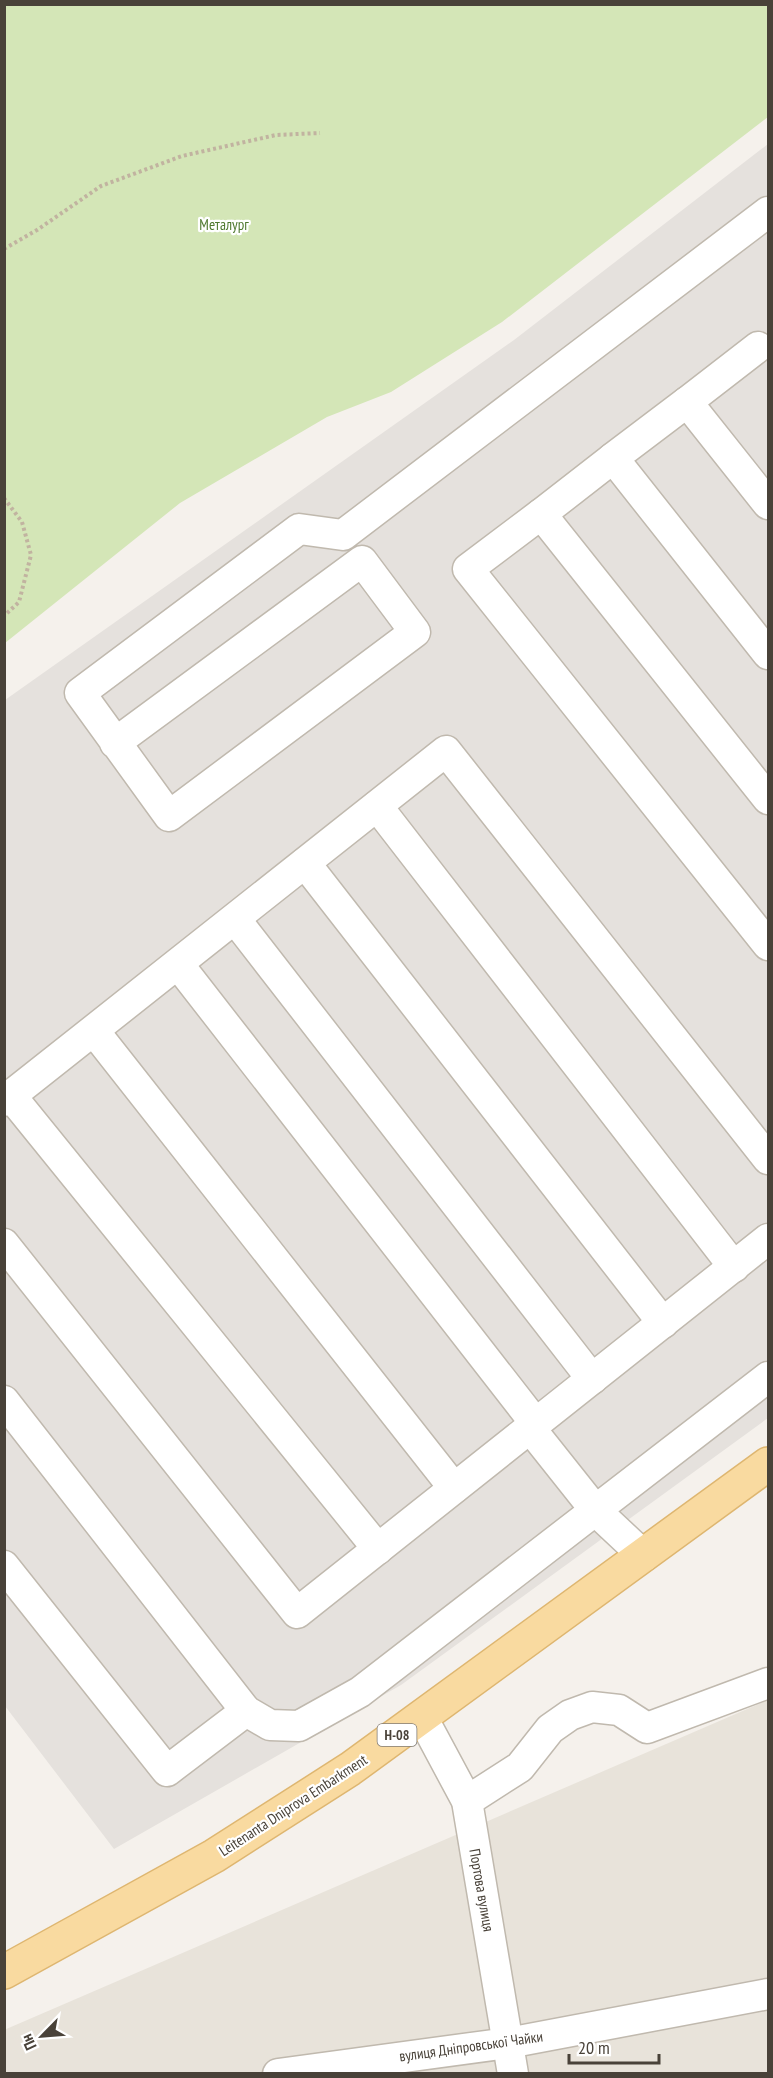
<svg xmlns="http://www.w3.org/2000/svg" width="773" height="2078" font-family="'PT Sans Narrow',sans-serif">
<rect width="100%" height="100%" fill="#f5f1ec"/>
<polygon fill="#e8e3da" points="768,1700 768,2073 5,2073 4,2030"/>
<polygon fill="#e5e1dd" points="768,144 768,1418 401,1685 114,1849 5,1706 5,700 514,340"/>
<polygon fill="#d4e6b7" points="5,4 768,5 768,117 502,322 391,392 327,417 180,503 5,643"/>
<g fill="none" stroke-linecap="round" stroke-linejoin="round">
<g stroke="#c0b9ae" stroke-width="33">
<g id="minor">
<polyline points="758,347 687,402 768,504"/>
<polyline points="687,402 613,458 768,654"/>
<polyline points="613,458 541,514 768,799"/>
<polyline points="541,514 468,569 768,945"/>
<polyline points="115,743 362,561 415,632 169,816 80,693 299,529 343,535 768,212"/>
<polyline points="377,806 734,1267"/>
<polyline points="305,863 663,1323"/>
<polyline points="235,919 592,1379"/>
<polyline points="178,964 536,1424"/>
<polyline points="94,1031 454,1488"/>
<polyline points="11,1096 378,1549"/>
<polyline points="4,1101 446,751 768,1159"/>
<polyline points="4,1244 297,1613 768,1239"/>
<polyline points="4,1401 246,1711 270,1725 299,1726 360,1692 768,1377"/>
<polyline points="530,1428 596,1511 644,1556"/>
<polyline points="4,1566 167,1771 246,1711"/>
<polyline points="422,1717 467,1801 513,2074"/>
<polyline points="467,1801 520,1767 550,1729 570,1715 592,1707 619,1710 647,1728 768,1683"/>
<polyline points="278,2074 508,2043 768,1994"/>
</g>
</g>
<g stroke="#deb670" stroke-width="36">
<polyline id="major" points="4,1972 214,1856 350,1769 768,1464"/>
</g>
<g stroke="#c1b3a0" stroke-width="4" stroke-dasharray="3 3" stroke-linecap="butt">
<polyline points="4,249 37,230 101,186 182,156 276,135 320,133"/>
<polyline points="4,498 22,522 31,555 19,602 4,616"/>
</g>
<use href="#minor" stroke="#fff" stroke-width="30"/>
<use href="#major" stroke="#f9daa0" stroke-width="33"/>
</g>
<g text-anchor="middle" dominant-baseline="central" stroke-width="4.5" stroke-linejoin="round" paint-order="stroke">
<rect fill="#fff" stroke="#807b74" stroke-width="1.5" x="377.5" y="1724" width="39" height="22" rx="4.5"/>
<g font-size="14" font-weight="bold" fill="#494239">
<text x="397" y="1735">Н-08</text>
</g>
<g font-size="15" fill="#4f792f" stroke="#fff">
<text x="224" y="224">Металург</text>
</g>
<g font-size="15" fill="#494239" stroke="#fff">
<text transform="translate(293 1805) rotate(-33)">Leitenanta Dniprova Embarkment</text>
<text transform="translate(482 1890) rotate(80)">Портова вулиця</text>
<text transform="translate(471 2046) rotate(-8)">вулиця Дніпровської Чайки</text>
</g>
</g>
<rect width="773" height="2078" fill="none" stroke="#494239" stroke-width="12"/>
<g transform="translate(42 2036) rotate(245)" stroke="#ffffff" stroke-width="4.5" paint-order="stroke">
<path d="M0-4.5L10 22L0 15L-10 22Z" fill="#494239"/>
<text y="-9" font-size="16" font-weight="bold" text-anchor="middle" fill="#494239">Пн</text>
</g>
<path d="M569 2054v9h90v-9" fill="none" stroke="#494239" stroke-width="3"/>
<text x="578" y="2054" font-size="18" fill="#494239" stroke="#ffffff" stroke-width="4.5" paint-order="stroke">20 m</text>
</svg>
